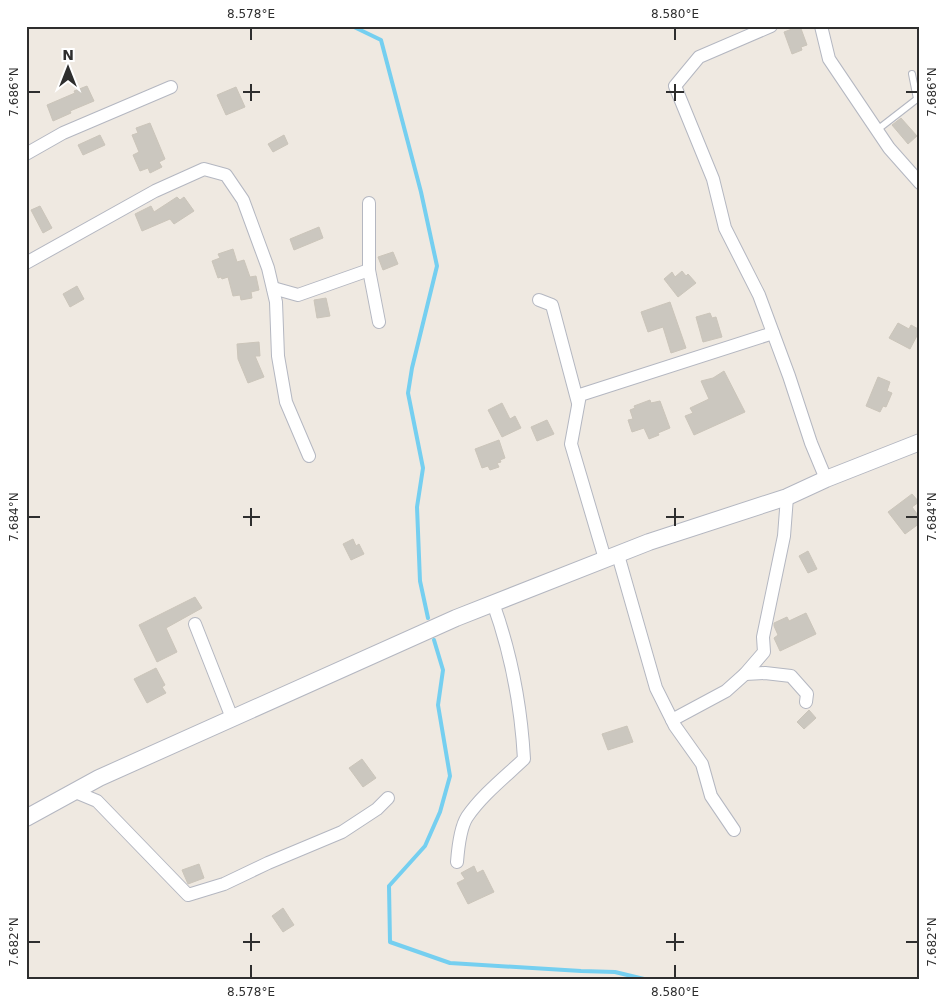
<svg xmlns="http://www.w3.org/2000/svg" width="946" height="1005" font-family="'DejaVu Sans',sans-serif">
<rect width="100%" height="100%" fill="#efe9e1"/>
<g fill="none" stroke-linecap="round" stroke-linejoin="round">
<g stroke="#75cff0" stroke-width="4">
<polyline points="352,26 381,40 421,192 437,266 412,368 408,393 423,468 417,507 420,581 428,618"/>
<polyline points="434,640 443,670 438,705 450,776 440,812 425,846 389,886 390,942 450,963 581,971 615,972 644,979"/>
</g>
</g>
<g fill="#cbc7bf" stroke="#cbc5ba">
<polygon points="800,26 807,45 801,47 802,50 792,54 784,32"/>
<polygon points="87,86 94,101 70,111 71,113 53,121 47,105 75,93 74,91"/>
<polygon points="236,87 245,107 226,115 217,95"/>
<polygon points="901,118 917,136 908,144 892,125"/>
<polygon points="150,123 165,159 159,162 162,167 150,173 148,168 140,171 133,155 139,152 132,135 138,133 136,128"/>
<polygon points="100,135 105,145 83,155 78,145"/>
<polygon points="284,135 288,144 273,152 268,144"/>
<polygon points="177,197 180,200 184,197 194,211 174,224 170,219 142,231 135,214 151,206 154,212"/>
<polygon points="40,206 52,228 43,233 31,210"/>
<polygon points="319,227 323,238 294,250 290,239"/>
<polygon points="233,249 237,262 244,260 250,277 256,276 259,290 251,292 252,298 241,300 240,295 233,296 228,277 222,279 221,277 218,278 212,261 220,258 218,254"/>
<polygon points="393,252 398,264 383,270 378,257"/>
<polygon points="682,271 686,276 688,274 696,283 678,297 664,279 672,272 675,277"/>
<polygon points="77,286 84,299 70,307 63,294"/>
<polygon points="326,298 330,316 317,318 314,300"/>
<polygon points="670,302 686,348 671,353 663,327 648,332 641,312"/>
<polygon points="710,313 712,318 716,317 722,337 703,342 696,317"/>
<polygon points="898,323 909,329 911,325 920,330 910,349 889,338"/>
<polygon points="259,342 260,356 255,356 264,377 248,383 238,359 237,344"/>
<polygon points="724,371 745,412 694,435 685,416 693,413 690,408 709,399 701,381 713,378"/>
<polygon points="878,377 890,382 887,391 892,393 886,407 883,406 880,412 866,406"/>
<polygon points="650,400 651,403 660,401 670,428 658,433 659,435 649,439 644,428 632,432 628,420 633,419 630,410 635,408 634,406"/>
<polygon points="502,403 510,419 515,416 521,428 502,437 488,410"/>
<polygon points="547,420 554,434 537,441 531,427"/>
<polygon points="499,440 505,458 500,460 501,462 497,463 499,467 490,470 488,466 482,468 475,449"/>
<polygon points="912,494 919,502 912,507 920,518 920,523 905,534 888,512"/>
<polygon points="353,539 356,546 359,544 364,554 351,560 343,544"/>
<polygon points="808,551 817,569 808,573 799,556"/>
<polygon points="195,597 202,608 166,628 177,652 157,662 139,625"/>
<polygon points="806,613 816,634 780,651 774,638 778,635 774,626 774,623 787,617 789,621"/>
<polygon points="156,668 165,685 162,687 166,693 147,703 134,679"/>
<polygon points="809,710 816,718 804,729 797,722"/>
<polygon points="627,726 633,742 608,750 602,734"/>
<polygon points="362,759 376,778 363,787 349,768"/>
<polygon points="199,864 204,878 188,884 182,870"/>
<polygon points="474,866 477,873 483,870 494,892 468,904 457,883 465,879 461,873"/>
<polygon points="283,908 294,925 283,932 272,916"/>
</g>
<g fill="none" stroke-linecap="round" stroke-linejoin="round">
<g stroke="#b4b7c1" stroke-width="8">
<polyline id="service" points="877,130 917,99 912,74"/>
</g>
<g stroke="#b4b7c1" stroke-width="14">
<g id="minor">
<polyline points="771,26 699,57 675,86 713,179 725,228 759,295 789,376 811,443 826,479"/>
<polyline points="821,26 829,59 889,148 920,183"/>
<polyline points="26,154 63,133 171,87"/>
<polyline points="369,203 369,270 379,322"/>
<polyline points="26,263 155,191 204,169 226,175 243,200 268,268 276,302 278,356 286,402 309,456"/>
<polyline points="273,288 298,295 369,270"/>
<polyline points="539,300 552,305 578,403"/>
<polyline points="618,555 656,688 675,726 702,764 711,796 734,830"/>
<polyline points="605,559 571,444 580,395 773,333"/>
<polyline points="195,624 232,718"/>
<polyline points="745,674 765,673 791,676 807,694 806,702"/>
<polyline points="672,720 726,691 745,674 764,652 763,637 784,536 787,497"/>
<polyline points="73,791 97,801 188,895 224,884 268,863 342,832 377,809 388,798"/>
<path d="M457,862C458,849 460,828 467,817C482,795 505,777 524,759C521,706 511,653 493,603"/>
</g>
</g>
<g stroke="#b4b7c1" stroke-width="18">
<polyline id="tertiary" points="26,818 99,778 456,618 649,542 787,497 826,479 920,442"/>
</g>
<use href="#service" stroke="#fff" stroke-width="6"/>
<use href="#minor" stroke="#fff" stroke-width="12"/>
<use href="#tertiary" stroke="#fff" stroke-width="16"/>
</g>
<path fill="none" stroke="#2e2e2e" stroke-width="2" d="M251,28V40M675,28V40M251,84V101M675,84V101M28,92H40M243,92H260M666,92H684M906,92H918M251,508V526M675,508V526M28,517H40M243,517H260M666,517H684M906,517H918M251,933V951M675,933V951M28,942H40M243,942H260M666,942H684M906,942H918M251,965V978M675,965V978"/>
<rect width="946" height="1005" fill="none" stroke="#ffffff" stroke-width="55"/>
<g transform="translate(68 68)" stroke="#ffffff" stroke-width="4" paint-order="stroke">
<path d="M0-4L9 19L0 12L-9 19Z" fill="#2e2e2e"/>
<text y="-8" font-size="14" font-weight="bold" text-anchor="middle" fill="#2e2e2e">N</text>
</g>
<rect x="28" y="28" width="890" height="950" fill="none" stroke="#2e2e2e" stroke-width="2"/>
<g font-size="12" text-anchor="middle" fill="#2e2e2e">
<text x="251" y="18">8.578°E</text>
<text x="675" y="18">8.580°E</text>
<text transform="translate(14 92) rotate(-90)" y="4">7.686°N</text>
<text transform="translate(932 92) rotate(-90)" y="4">7.686°N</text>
<text transform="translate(14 517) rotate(-90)" y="4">7.684°N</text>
<text transform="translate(932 517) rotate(-90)" y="4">7.684°N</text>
<text transform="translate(14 942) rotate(-90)" y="4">7.682°N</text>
<text transform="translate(932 942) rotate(-90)" y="4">7.682°N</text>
<text x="251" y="996">8.578°E</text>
<text x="675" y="996">8.580°E</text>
</g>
</svg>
